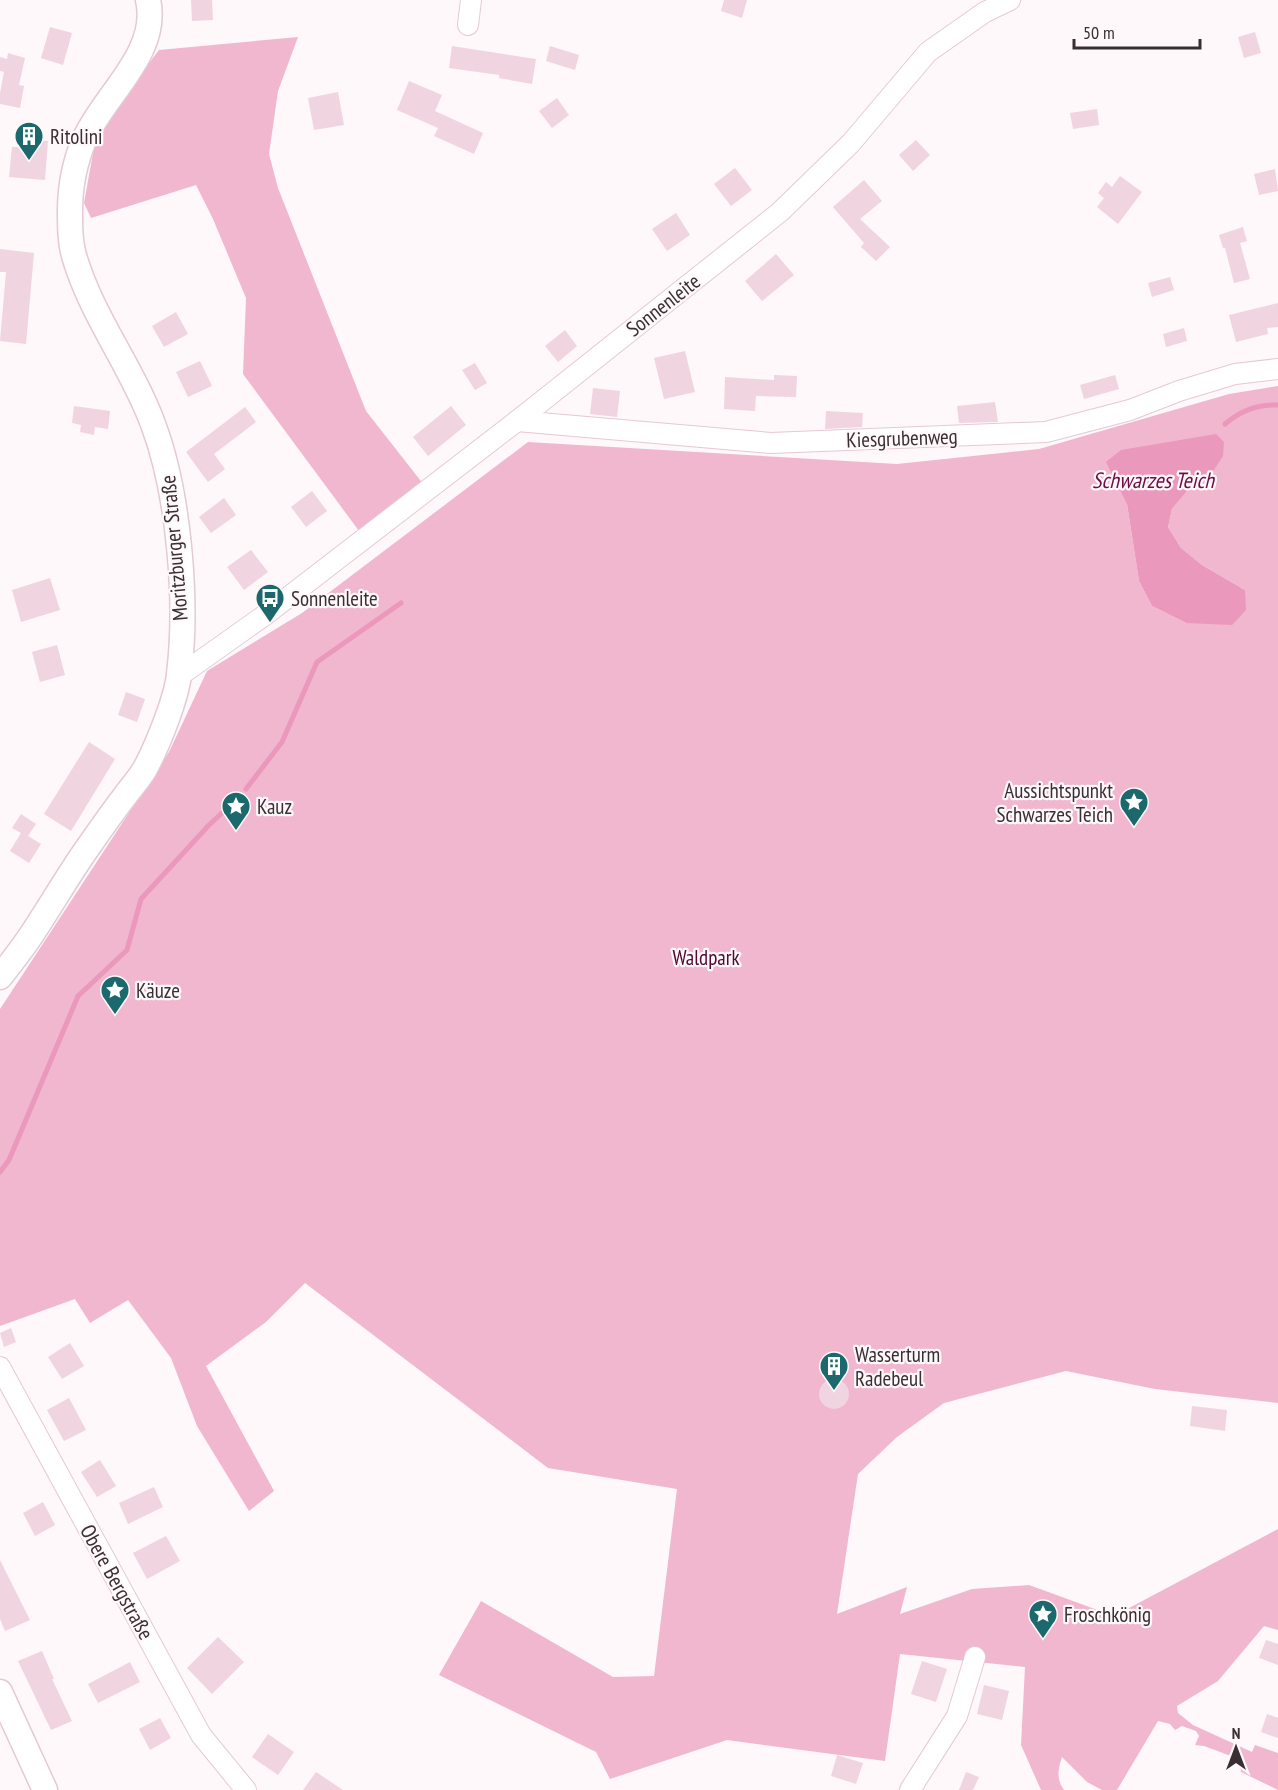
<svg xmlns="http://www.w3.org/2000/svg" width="1278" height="1790" font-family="'PT Sans Narrow',sans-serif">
<rect width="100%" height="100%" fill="#fef8fa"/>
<g fill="#f0b7cf" fill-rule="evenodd">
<polygon points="298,37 278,91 269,154 278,188 366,411 424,485 362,535 243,374 246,298 213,219 196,185 91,218 84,203 97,131 159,50"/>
<path d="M1278,386V1403L1155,1389L1066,1371L944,1403L897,1437L858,1474L837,1614L907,1587L900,1614L972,1589L1029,1585L1114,1616L1278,1529V1630L1264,1626L1218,1681L1177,1706L1178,1713L1193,1725L1252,1752L1255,1745L1278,1753V1790L1241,1772L1239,1759L1204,1746L1195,1745L1199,1736L1196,1731L1182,1726L1175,1730L1170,1724L1158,1721L1117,1790H1102L1087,1782L1062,1757C1058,1768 1056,1780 1064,1790H1041L1021,1745L1025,1667L900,1654L885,1761L727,1740L610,1779L596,1752L439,1675L481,1601L613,1677L654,1676L677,1489L548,1468L305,1283L266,1322L206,1366L274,1491L249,1511L197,1426L171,1358L128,1300L90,1323L75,1299L0,1326V1009L169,752L207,671L302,613L528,442L897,464L1039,449L1229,394ZM1214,470L1199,477L1172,509L1168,527L1181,548L1202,565L1245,590L1186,623L1152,606L1139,581L1127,504Z"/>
</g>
<polygon fill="#eb98bd" points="1216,434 1224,442 1223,456 1214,470 1199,477 1172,509 1168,527 1181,548 1202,565 1245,590 1246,610 1232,625 1186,623 1152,606 1139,581 1127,504 1106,462 1121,450"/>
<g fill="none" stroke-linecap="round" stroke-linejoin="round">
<g stroke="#eb98bd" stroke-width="5">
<path d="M1225,424C1240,411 1258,404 1278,405"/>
<polyline points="246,789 282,742 317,662 401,603"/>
<polyline points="0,1172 9,1160 78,996 127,950 141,899 209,825 237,799"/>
</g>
</g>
<g fill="#f0d4df">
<polygon points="191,0 212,0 213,20 192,21"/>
<polygon points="724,0 747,0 742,18 721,11"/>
<polygon points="50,27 72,33 63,65 41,58"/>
<polygon points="1255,32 1261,53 1244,58 1238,37"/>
<polygon points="452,46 536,59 532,84 499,78 499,75 449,68"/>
<polygon points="550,46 579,55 575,70 546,61"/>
<polygon points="8,53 25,58 19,85 24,86 20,108 0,104 0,93 4,72 0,71 0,57 7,59"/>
<polygon points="409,81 442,95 435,111 483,133 474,154 434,136 438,128 397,110"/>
<polygon points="338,92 344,125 314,130 308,98"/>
<polygon points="557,98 569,115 552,128 539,111"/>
<polygon points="1097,109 1099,125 1073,129 1070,113"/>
<polygon points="19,139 48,141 45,180 9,177 12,147 18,147"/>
<polygon points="916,140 930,155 913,171 899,155"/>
<polygon points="735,168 752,190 731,206 714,184"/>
<polygon points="1275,169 1278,191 1259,195 1254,174"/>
<polygon points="1120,176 1142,192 1118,224 1097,207 1104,198 1098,193 1106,182 1112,187"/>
<polygon points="864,180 882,201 860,219 890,247 876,261 861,247 864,243 833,207"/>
<polygon points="676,213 690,235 667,251 652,229"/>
<polygon points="1243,227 1247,241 1240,243 1250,279 1234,283 1225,248 1223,248 1219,235"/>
<polygon points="0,249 34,253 26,344 0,341 6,272 0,272"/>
<polygon points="776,254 794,275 762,301 745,281"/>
<polygon points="1170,277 1174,290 1152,297 1148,283"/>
<polygon points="1278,303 1278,327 1267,328 1268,334 1236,342 1229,315"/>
<polygon points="176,312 188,334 164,347 152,326"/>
<polygon points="1184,328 1187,341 1166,347 1163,334"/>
<polygon points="565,330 577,346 558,362 545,346"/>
<polygon points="685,351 695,392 664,399 654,358"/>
<polygon points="200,361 212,386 188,397 176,372"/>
<polygon points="475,363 487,383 475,390 462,370"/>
<polygon points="774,375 797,376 796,397 756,396 755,411 724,409 725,377 774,380"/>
<polygon points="1115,375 1119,389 1084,399 1080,385"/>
<polygon points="593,388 620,391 617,417 590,414"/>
<polygon points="995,402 998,422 959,423 957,406"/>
<polygon points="74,406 110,411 108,429 95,427 94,435 80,432 81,425 72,423"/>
<polygon points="451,406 466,425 428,456 413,437"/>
<polygon points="245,407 256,422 214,454 225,469 208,482 186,452"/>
<polygon points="826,411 863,413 862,427 825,429"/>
<polygon points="312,491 327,511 306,527 291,507"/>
<polygon points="224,498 236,515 211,533 199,517"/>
<polygon points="251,550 268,572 244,590 227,567"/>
<polygon points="50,578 60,610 21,622 12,590"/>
<polygon points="57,645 65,675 40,682 32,652"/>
<polygon points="126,692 145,699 137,722 118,715"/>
<polygon points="89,742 115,759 71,831 44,814"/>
<polygon points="21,814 36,824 28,836 41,844 29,863 10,851 21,833 12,828"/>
<polygon points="11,1328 16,1342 4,1347 0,1333"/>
<polygon points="70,1343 84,1366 62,1379 48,1357"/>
<circle cx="834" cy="1394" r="15"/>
<polygon points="69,1398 86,1430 64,1441 47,1410"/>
<polygon points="1192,1406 1227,1410 1225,1431 1190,1426"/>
<polygon points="100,1460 116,1486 97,1497 81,1472"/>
<polygon points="154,1487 163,1507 128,1524 119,1503"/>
<polygon points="43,1502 55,1525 35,1536 23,1513"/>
<polygon points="166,1536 180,1561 147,1579 133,1553"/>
<polygon points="0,1560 30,1620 5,1631 0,1619"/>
<polygon points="218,1637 244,1662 212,1694 187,1668"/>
<polygon points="1266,1640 1278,1644 1278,1665 1259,1658"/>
<polygon points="42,1651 54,1679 52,1679 72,1721 51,1730 18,1661"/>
<polygon points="922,1661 947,1669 936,1702 911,1694"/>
<polygon points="130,1662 140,1682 98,1703 88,1684"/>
<polygon points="984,1685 1009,1691 1002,1720 977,1714"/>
<polygon points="1267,1714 1278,1718 1278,1738 1261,1732"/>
<polygon points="160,1718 171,1738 150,1750 139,1729"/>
<polygon points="268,1734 294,1752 278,1775 252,1757"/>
<polygon points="837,1755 863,1763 856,1784 831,1776"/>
<polygon points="316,1772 343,1790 303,1790"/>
<polygon points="966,1772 979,1777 973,1790 959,1790"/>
</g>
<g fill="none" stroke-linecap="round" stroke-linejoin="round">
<g stroke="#e5c9d4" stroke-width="22">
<g id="minor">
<polyline points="468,25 471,0"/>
<polyline points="517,421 771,443 1046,432 1130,410 1179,391 1235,374 1278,369"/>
<polyline points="179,676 265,615 517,421 780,212 851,143 928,52 985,12 1010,0"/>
<polyline points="0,1367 201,1735 246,1790"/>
<polyline points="910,1790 957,1716 975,1657"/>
</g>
</g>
<g stroke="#e5c9d4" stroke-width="27">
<g id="tertiary">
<path d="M0,977C11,963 22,949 32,934C50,907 66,879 84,853C98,833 111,814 125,796C132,786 142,776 147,765C158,744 177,697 179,674C188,601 179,493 153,424C132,367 93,318 75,259C70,244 70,227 70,211C70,186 75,161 85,138C105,94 160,52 148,0"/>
<polyline points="0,1692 45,1790"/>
</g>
</g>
<use href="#minor" stroke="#fff" stroke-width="20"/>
<use href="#tertiary" stroke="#fff" stroke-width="24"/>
</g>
<defs>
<g id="building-pin" transform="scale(1.5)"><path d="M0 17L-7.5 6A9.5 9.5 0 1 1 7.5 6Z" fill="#1b686d" stroke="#fef8fa"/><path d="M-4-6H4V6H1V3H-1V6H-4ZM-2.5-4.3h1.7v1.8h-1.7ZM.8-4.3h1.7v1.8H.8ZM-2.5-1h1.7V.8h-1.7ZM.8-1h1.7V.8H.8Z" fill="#fff"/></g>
<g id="bus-pin" transform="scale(1.5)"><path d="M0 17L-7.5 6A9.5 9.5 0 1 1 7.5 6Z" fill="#1b686d" stroke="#fef8fa"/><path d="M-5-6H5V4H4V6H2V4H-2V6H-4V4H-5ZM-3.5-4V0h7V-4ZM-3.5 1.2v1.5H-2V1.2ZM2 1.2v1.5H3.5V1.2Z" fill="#fff"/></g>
<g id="sight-pin" transform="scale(1.5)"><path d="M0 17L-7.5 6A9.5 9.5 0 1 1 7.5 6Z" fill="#1b686d" stroke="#fef8fa"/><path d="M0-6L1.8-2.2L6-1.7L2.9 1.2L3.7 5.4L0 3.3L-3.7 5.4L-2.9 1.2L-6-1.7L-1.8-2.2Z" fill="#fff"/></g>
</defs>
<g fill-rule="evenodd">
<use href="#building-pin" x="29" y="136"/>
<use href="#bus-pin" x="270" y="598"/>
<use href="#sight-pin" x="1134" y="802"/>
<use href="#sight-pin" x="236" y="806"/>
<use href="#sight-pin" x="115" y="990"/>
<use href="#building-pin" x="834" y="1366"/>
<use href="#sight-pin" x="1043" y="1614"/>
</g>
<g text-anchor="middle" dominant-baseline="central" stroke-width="4.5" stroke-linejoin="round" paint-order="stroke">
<g font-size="21" fill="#392f33" stroke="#fef8fa" text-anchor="start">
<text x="50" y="136">Ritolini</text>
<text x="291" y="598">Sonnenleite</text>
<text x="1113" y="790" text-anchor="end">Aussichtspunkt<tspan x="1113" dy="24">Schwarzes Teich</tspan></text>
<text x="257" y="806">Kauz</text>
<text x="136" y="990">Käuze</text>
<text x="855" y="1354">Wasserturm<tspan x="855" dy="24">Radebeul</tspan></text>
<text x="1064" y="1614">Froschkönig</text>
</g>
<g font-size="21" fill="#392f33" stroke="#fef8fa">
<text transform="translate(663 305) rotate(-38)">Sonnenleite</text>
<text transform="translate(902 438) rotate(-2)">Kiesgrubenweg</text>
<text transform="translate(174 548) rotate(-95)">Moritzburger Straße</text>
<text transform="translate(117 1582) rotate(61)">Obere Bergstraße</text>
</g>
<g font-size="21" fill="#520933" stroke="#fef8fa">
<text x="706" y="957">Waldpark</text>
</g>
<g font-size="22" font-style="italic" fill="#6f0d46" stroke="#fef8fa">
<text x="1153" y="480">Schwarzes Teich</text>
</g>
</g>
<g transform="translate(1236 1748)" stroke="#fef8fa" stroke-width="4.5" paint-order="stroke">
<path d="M0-4.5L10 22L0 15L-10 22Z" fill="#392f33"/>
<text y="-9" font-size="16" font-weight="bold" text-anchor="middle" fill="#392f33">N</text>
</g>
<path d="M1074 39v9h126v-9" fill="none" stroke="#392f33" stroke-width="3"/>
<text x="1083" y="39" font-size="18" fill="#392f33" stroke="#fef8fa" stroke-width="4.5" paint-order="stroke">50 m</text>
</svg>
